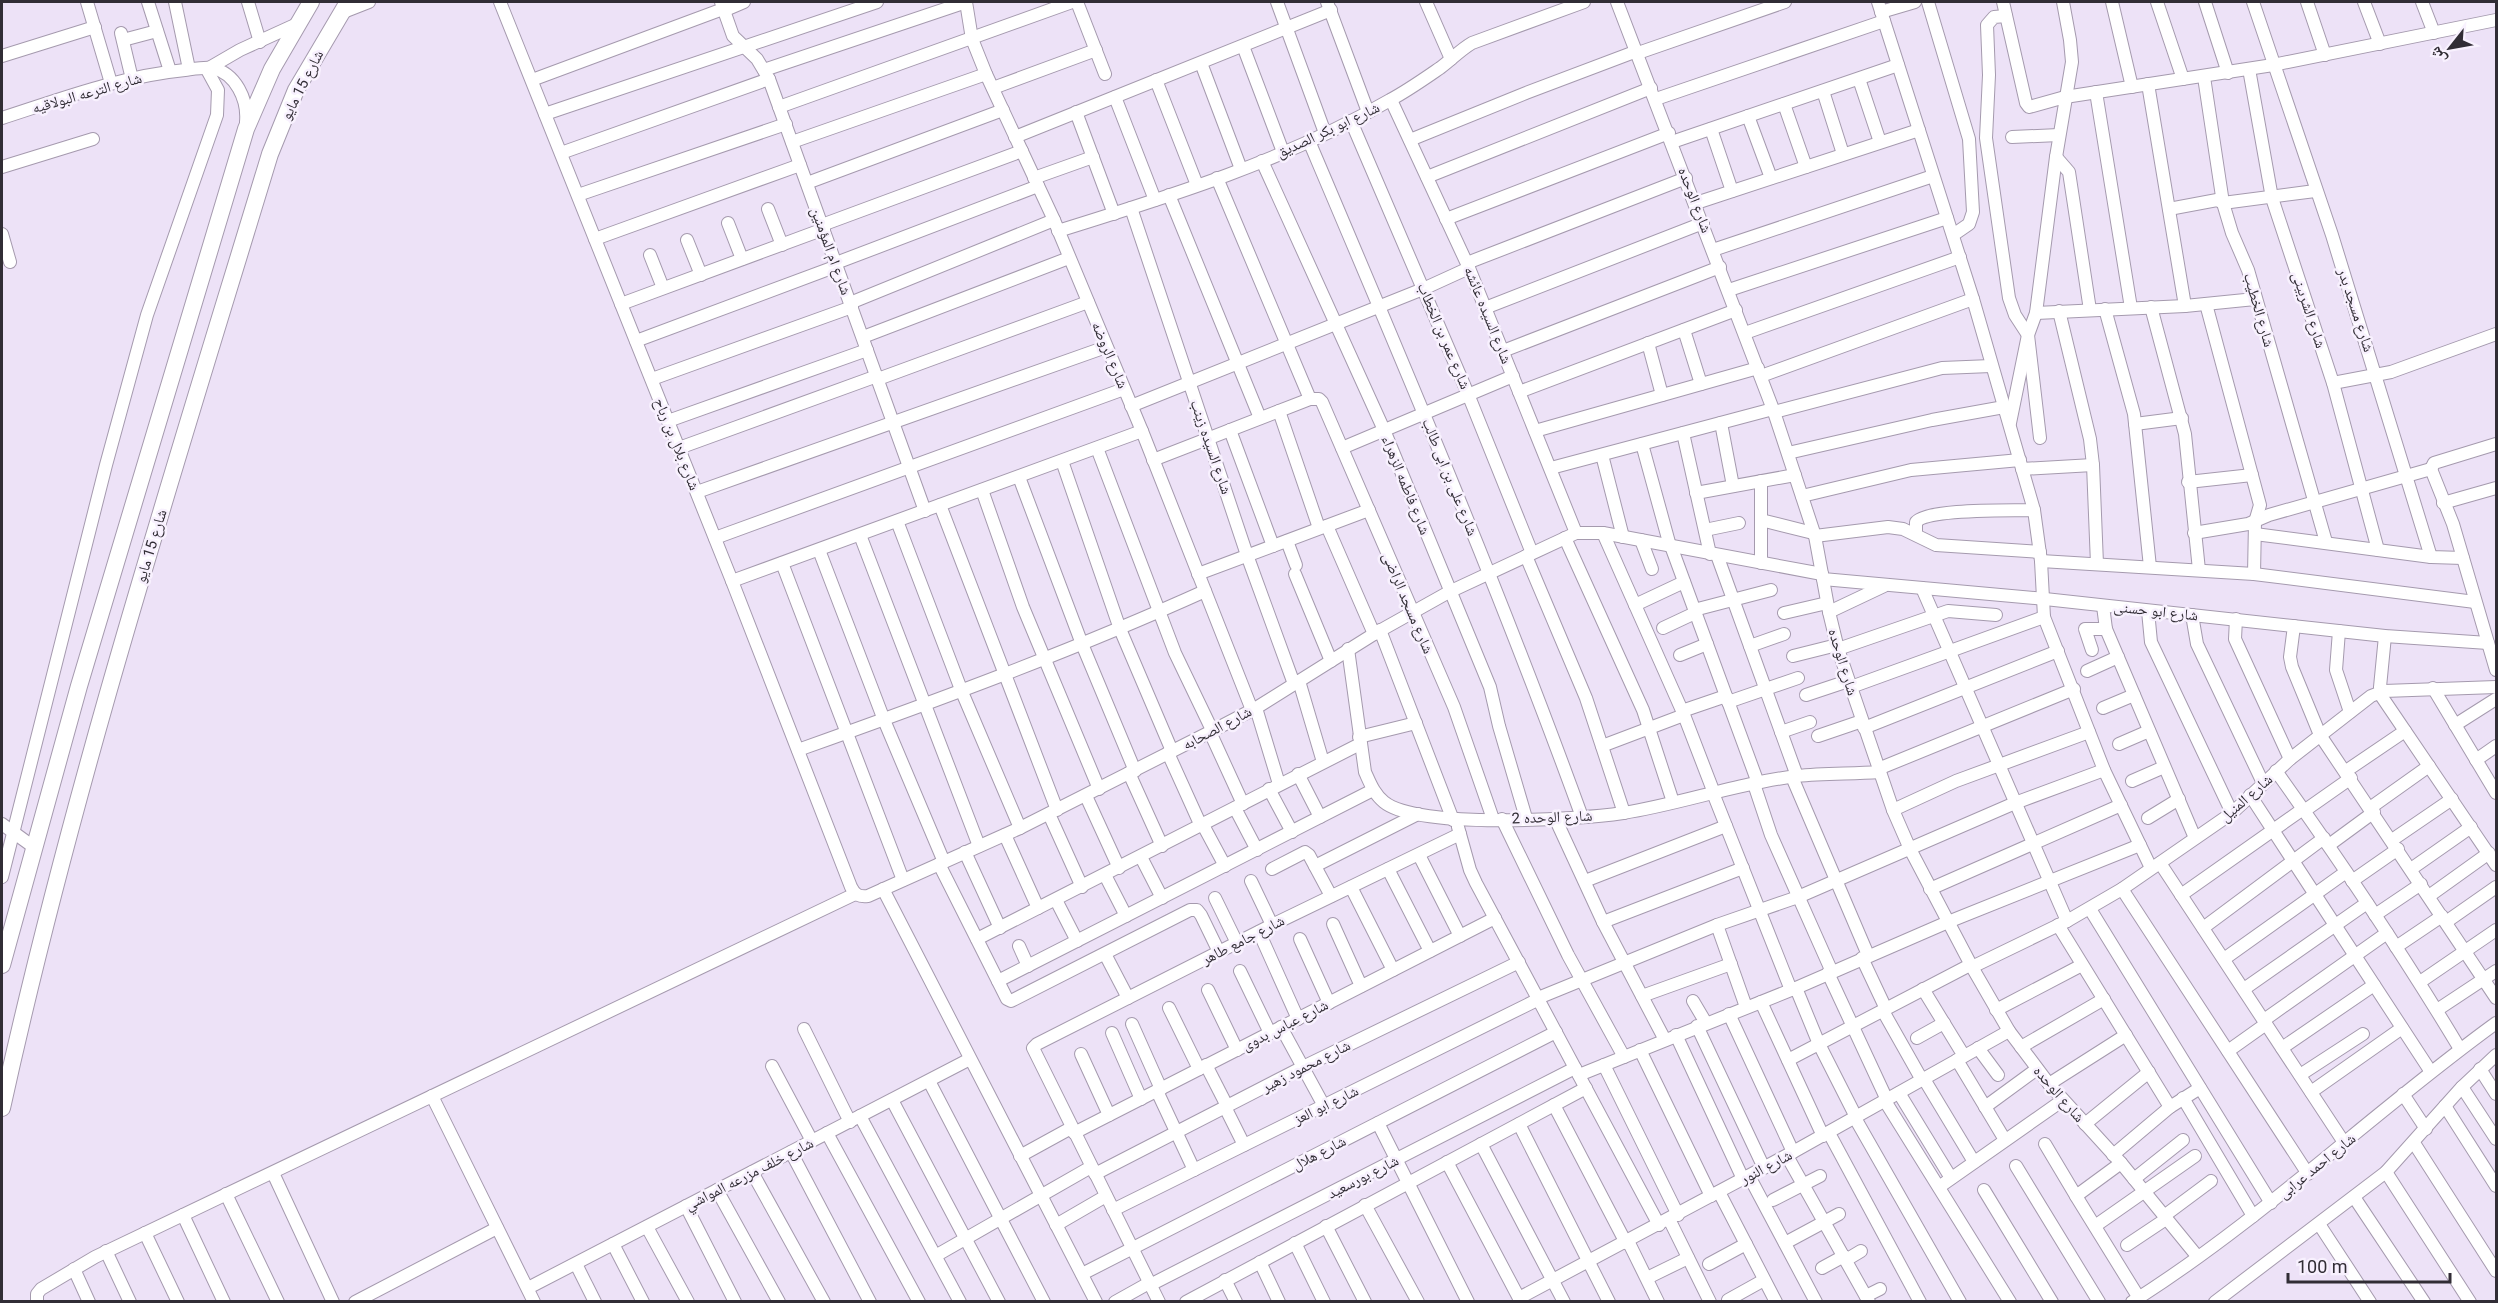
<svg xmlns="http://www.w3.org/2000/svg" width="2498" height="1303" font-family="Roboto,'Noto Naskh Arabic',sans-serif">
<rect width="100%" height="100%" fill="#ede2f7"/>
<g fill="none" stroke-linecap="round" stroke-linejoin="round">
<g stroke="#a59aae" stroke-width="14">
<g id="minor">
<polyline points="87,2 111,83"/>
<polyline points="148,2 170,71"/>
<polyline points="175,2 189,69"/>
<polyline points="248,2 260,42"/>
<path d="M500,2L732,581L851,887C855,895 859,897 868,896L1020,828L1210,732L1256,708L1374,634L1449,592L1576,533H1603L1822,574"/>
<polyline points="721,2 733,36 757,59 769,79 925,511"/>
<polyline points="966,2 972,39 986,74 1054,220 1142,431 1252,710"/>
<polyline points="1077,2 1105,74"/>
<polyline points="1277,2 1325,133"/>
<polyline points="1327,2 1368,112"/>
<polyline points="1426,2 1451,59"/>
<polyline points="1617,2 1774,412 1815,536 1829,612 1838,649 1893,810 1910,849 1972,967 2009,1031 2049,1084 2121,1163 2197,1256"/>
<polyline points="1878,2 1973,299 2034,510 2041,561 2044,617 2104,770 2151,868"/>
<polyline points="1928,2 1969,139 1973,212 1969,224 1953,235"/>
<polyline points="2003,2 2026,103 2029,107 2065,97 2273,65 2496,20"/>
<polyline points="2112,2 2132,87"/>
<polyline points="2157,2 2183,79"/>
<polyline points="2205,2 2228,73"/>
<polyline points="2253,2 2332,235 2431,557"/>
<polyline points="2307,2 2325,55"/>
<polyline points="2364,2 2380,44"/>
<polyline points="2422,2 2434,33"/>
<polyline points="723,11 744,2"/>
<polyline points="1881,12 1915,2"/>
<polyline points="341,13 369,2"/>
<polyline points="2006,16 1994,17 1987,25 1989,75 1986,138 2009,298 2015,315 2028,335 2040,438"/>
<polyline points="121,33 132,79"/>
<polyline points="123,40 157,31"/>
<polyline points="1243,46 1283,152"/>
<polyline points="1638,53 1785,2"/>
<polyline points="2,56 95,27"/>
<polyline points="1201,63 1241,169"/>
<polyline points="209,68 240,50 297,24"/>
<polyline points="2249,69 2272,198 2333,383 2378,550"/>
<polyline points="764,70 966,2"/>
<polyline points="2204,77 2223,203 2232,233 2248,270 2326,542"/>
<polyline points="1859,79 1880,142"/>
<polyline points="532,80 723,9"/>
<polyline points="1156,80 1197,185"/>
<polyline points="2148,84 2185,306"/>
<polyline points="993,88 1096,50"/>
<polyline points="1823,91 1843,154"/>
<polyline points="2096,92 2131,308"/>
<polyline points="1115,97 1155,200"/>
<polyline points="1656,99 1884,21"/>
<polyline points="1391,100 1469,268 1576,533"/>
<polyline points="1784,104 1806,167"/>
<polyline points="779,107 1072,2"/>
<polyline points="1076,112 1114,214"/>
<polyline points="545,114 877,2"/>
<polyline points="1748,116 1771,178"/>
<path d="M2,118C61,99 122,76 185,70C193,69 204,67 212,68C236,73 248,100 246,122"/>
<polyline points="1351,121 1468,394 1532,553"/>
<polyline points="1711,129 1732,191"/>
<polyline points="1015,137 1331,10"/>
<polyline points="2012,137 2059,135"/>
<polyline points="1410,140 1526,93 1637,51"/>
<path d="M1309,141C1404,365 1499,588 1582,817"/>
<polyline points="792,142 986,74"/>
<polyline points="1672,142 1898,65"/>
<polyline points="561,153 769,79"/>
<polyline points="2056,157 2069,172 2090,310"/>
<polyline points="1262,161 1384,430 1490,687 1499,726 1526,818"/>
<polyline points="2,167 93,139"/>
<polyline points="1427,177 1651,88"/>
<polyline points="1034,178 1093,157"/>
<polyline points="1217,178 1310,399"/>
<polyline points="807,183 1003,110"/>
<polyline points="578,195 786,124"/>
<polyline points="1169,195 1260,418"/>
<polyline points="1696,203 1919,130"/>
<polyline points="1131,208 1247,555 1294,684"/>
<polyline points="768,209 782,245"/>
<polyline points="2169,209 2217,200 2223,203 2315,191"/>
<polyline points="1446,219 1669,133"/>
<polyline points="728,223 742,259"/>
<polyline points="822,225 1022,151"/>
<path d="M1058,231C1171,196 1287,160 1390,100C1407,91 1424,79 1440,68C1451,60 1460,50 1472,43L1584,2"/>
<polyline points="2,234 10,262"/>
<polyline points="595,239 800,165"/>
<polyline points="687,240 701,275"/>
<polyline points="1713,250 1933,176"/>
<polyline points="650,255 663,288"/>
<polyline points="836,263 1038,186"/>
<polyline points="1467,263 1686,178"/>
<polyline points="1729,290 1947,218"/>
<polyline points="850,303 1054,220"/>
<polyline points="621,304 824,229"/>
<polyline points="2206,304 2260,505 2255,522 2254,574"/>
<polyline points="2151,307 2185,434 2199,570"/>
<polyline points="1485,308 1703,223"/>
<polyline points="2105,309 2134,414 2150,567"/>
<polyline points="2059,311 2090,439 2093,465 2097,564"/>
<polyline points="2036,313 2185,306 2255,299"/>
<polyline points="1684,330 1701,384"/>
<polyline points="1745,333 1960,257"/>
<polyline points="863,337 1069,258"/>
<polyline points="636,341 837,266"/>
<polyline points="1648,343 1662,395"/>
<polyline points="1503,351 1720,267"/>
<polyline points="1761,376 1973,299"/>
<polyline points="652,379 852,307"/>
<polyline points="878,379 1088,302"/>
<polyline points="2333,383 2391,372 2496,334"/>
<polyline points="1519,392 1736,310"/>
<polyline points="1131,406 1423,289 1469,268"/>
<polyline points="1279,411 1319,528"/>
<polyline points="1774,412 1942,368 1991,366"/>
<polyline points="668,421 867,350"/>
<polyline points="1721,423 1733,486"/>
<polyline points="2010,423 2028,335 2036,313 2056,157 2072,62 2070,40 2063,2"/>
<polyline points="2135,424 2182,418"/>
<polyline points="1230,430 1273,546"/>
<polyline points="1535,431 1758,368"/>
<polyline points="1683,433 1710,554"/>
<polyline points="1642,444 1670,546"/>
<polyline points="679,448 877,376"/>
<polyline points="1097,448 1175,653 1212,730"/>
<polyline points="1342,448 1513,376"/>
<polyline points="1788,453 1932,420 2004,407"/>
<polyline points="1602,455 1623,537"/>
<polyline points="1153,460 1310,399 1319,399 1322,402 1454,707 1493,819"/>
<polyline points="1062,461 1120,629 1172,751"/>
<polyline points="1551,468 1773,409"/>
<polyline points="2022,469 2093,465"/>
<polyline points="2431,469 2453,524 2496,670"/>
<polyline points="2431,469 2434,463 2496,444"/>
<polyline points="1019,477 1082,644 1135,771"/>
<polyline points="1761,481 1761,563"/>
<polyline points="2188,482 2252,475"/>
<polyline points="982,490 1023,607 1099,789"/>
<polyline points="697,492 1106,347"/>
<polyline points="1696,493 1795,475"/>
<polyline points="1802,496 1911,470 2020,460"/>
<polyline points="2443,503 2496,488"/>
<polyline points="940,505 1057,810"/>
<polyline points="1761,520 1813,533"/>
<polyline points="897,521 962,692 1020,828"/>
<polyline points="1327,526 1374,634"/>
<polyline points="1705,530 1739,523"/>
<polyline points="1603,533 1684,715 1714,793"/>
<polyline points="2194,533 2248,524 2269,515 2431,469"/>
<path d="M1916,534V522C1929,508 2012,511 2034,510"/>
<polyline points="2255,534 2431,557 2463,558"/>
<polyline points="860,535 979,846"/>
<polyline points="1815,536 1888,527 1903,529 1936,545 2040,552"/>
<polyline points="715,538 1124,389"/>
<polyline points="1565,538 1643,710 1673,802"/>
<polyline points="1641,540 1652,569"/>
<polyline points="1287,541 1296,565"/>
<polyline points="1671,546 1758,783"/>
<polyline points="819,550 884,720 944,862"/>
<polyline points="1717,555 1797,776"/>
<polyline points="1526,556 1586,698 1624,813"/>
<polyline points="2041,561 2254,574 2475,602"/>
<polyline points="782,563 903,880"/>
<polyline points="1198,574 1369,510"/>
<polyline points="1295,574 1331,661"/>
<polyline points="1823,579 2045,599 2385,636 2488,643"/>
<polyline points="732,581 1142,431"/>
<polyline points="1922,588 2067,921"/>
<polyline points="1635,605 1684,582"/>
<polyline points="2103,606 2106,629 2195,838"/>
<polyline points="1694,610 1771,590"/>
<polyline points="2148,611 2151,642 2232,813"/>
<polyline points="1829,612 1884,586"/>
<polyline points="1784,613 1827,603"/>
<polyline points="2192,615 2197,644 2263,783"/>
<polyline points="2236,619 2235,639 2290,759"/>
<polyline points="2294,626 2290,657 2292,667 2320,735 2496,998"/>
<polyline points="1663,628 1695,613"/>
<polyline points="1380,630 1453,820"/>
<polyline points="2339,631 2336,670 2350,712"/>
<polyline points="2385,636 2380,687 2382,697 2496,865"/>
<polyline points="1750,646 1784,634"/>
<path d="M1348,649L1365,772C1370,783 1374,794 1384,802C1417,829 1578,820 1623,813C1681,804 1738,783 1797,776C1824,773 1852,774 1879,772"/>
<polyline points="1838,649 1948,611 1996,615"/>
<polyline points="2092,650 2085,629 2106,629"/>
<polyline points="1680,655 1707,644"/>
<polyline points="1793,656 1837,645"/>
<polyline points="2087,671 2118,657"/>
<polyline points="1299,681 1323,762"/>
<polyline points="1851,687 2044,617"/>
<polyline points="2433,688 2496,793"/>
<polyline points="1806,695 1848,681"/>
<polyline points="1728,702 1798,678"/>
<polyline points="1256,708 1279,784"/>
<polyline points="2103,708 2134,695"/>
<polyline points="1682,711 1726,696"/>
<polyline points="2455,725 2496,699"/>
<polyline points="1864,728 2058,651"/>
<polyline points="1210,732 1243,804"/>
<polyline points="1781,732 1810,722"/>
<polyline points="1818,736 1862,721"/>
<polyline points="1359,737 1416,723"/>
<polyline points="2119,744 2149,731"/>
<polyline points="1602,746 1684,715"/>
<path d="M798,750C936,701 1072,651 1205,591"/>
<polyline points="1168,753 1201,826"/>
<polyline points="2476,760 2496,746"/>
<polyline points="1878,769 2074,689"/>
<path d="M2276,771C2341,862 2403,954 2460,1049"/>
<polyline points="2346,771 2405,731"/>
<polyline points="1129,773 1162,846"/>
<polyline points="1298,774 1320,817"/>
<polyline points="1792,777 1868,955"/>
<polyline points="2132,781 2164,767"/>
<polyline points="1754,784 1771,835 1832,972"/>
<polyline points="1269,789 1292,832"/>
<polyline points="1713,793 1791,990"/>
<polyline points="2250,795 2431,1072"/>
<polyline points="1086,796 1119,868"/>
<polyline points="1235,808 1257,850"/>
<polyline points="2370,808 2429,766"/>
<polyline points="1893,810 1956,781 2089,732"/>
<polyline points="2304,811 2351,778"/>
<polyline points="1049,814 1082,887"/>
<polyline points="1555,818 1603,922 1665,1040"/>
<polyline points="2148,818 2179,799"/>
<polyline points="1502,819 1568,955 1624,1057"/>
<polyline points="2,824 35,848"/>
<polyline points="1203,825 1225,866"/>
<polyline points="1458,827 1470,870 1476,883 1659,1225"/>
<polyline points="1005,835 1038,908"/>
<polyline points="2392,840 2452,799"/>
<polyline points="2329,845 2374,812"/>
<polyline points="965,852 1000,928"/>
<polyline points="1419,855 1460,936"/>
<polyline points="1141,857 1162,898"/>
<polyline points="2160,863 2345,1144"/>
<polyline points="939,864 1007,999 1011,1001 1190,910 1197,910 1201,915 1219,952"/>
<polyline points="1315,866 1418,814"/>
<polyline points="1272,869 1305,852 1309,855 1331,896"/>
<polyline points="1388,869 1430,951"/>
<polyline points="2411,869 2471,827"/>
<polyline points="1105,875 1126,916"/>
<polyline points="2,877 106,465 147,315 217,115 218,90 206,68"/>
<polyline points="1251,881 1272,925"/>
<polyline points="1585,881 1726,826"/>
<polyline points="2352,881 2398,849"/>
<polyline points="1351,887 1393,970"/>
<polyline points="883,889 1096,1302"/>
<polyline points="1930,889 2121,805"/>
<polyline points="2122,889 2308,1174"/>
<polyline points="2181,895 2303,809"/>
<polyline points="2429,896 2489,853"/>
<polyline points="1215,898 1237,943"/>
<polyline points="1056,900 1077,941"/>
<polyline points="2090,909 2271,1203"/>
<polyline points="2375,915 2421,884"/>
<polyline points="1603,922 1743,868"/>
<polyline points="2446,922 2496,887"/>
<polyline points="1333,924 1361,986"/>
<polyline points="1717,925 1746,1007"/>
<polyline points="2058,925 2170,1107"/>
<polyline points="2203,928 2324,838"/>
<polyline points="1259,932 1298,1019"/>
<polyline points="977,939 1360,744"/>
<polyline points="1300,939 1329,1003"/>
<polyline points="1019,946 1028,966"/>
<polyline points="2396,947 2442,916"/>
<polyline points="1105,954 1128,998"/>
<polyline points="1862,958 1886,1009"/>
<polyline points="2224,959 2346,872"/>
<polyline points="1972,967 2067,921 2122,889 2232,813 2290,759 2371,696 2384,691 2496,687"/>
<polyline points="1240,971 1270,1033"/>
<polyline points="1828,973 1887,1100"/>
<polyline points="998,981 1373,790"/>
<polyline points="2420,982 2496,930"/>
<polyline points="1796,988 1819,1044 1856,1117"/>
<polyline points="1923,989 1964,1056"/>
<polyline points="2244,989 2367,903"/>
<polyline points="1208,990 1237,1050"/>
<polyline points="1642,996 1731,964"/>
<polyline points="1538,998 1717,925 1798,897 2015,803 2104,770"/>
<polyline points="1693,1001 1706,1023"/>
<polyline points="1761,1002 1823,1136"/>
<polyline points="1169,1008 1199,1069"/>
<polyline points="1996,1010 2082,965"/>
<polyline points="2437,1010 2496,971"/>
<polyline points="1883,1011 1922,1080"/>
<polyline points="1729,1014 1793,1152"/>
<polyline points="2264,1020 2387,933"/>
<polyline points="1132,1024 1161,1089"/>
<polyline points="1697,1026 1764,1168"/>
<polyline points="1281,1027 1324,1106"/>
<polyline points="804,1029 850,1122"/>
<polyline points="1112,1033 1141,1099"/>
<polyline points="1676,1035 1743,1179"/>
<polyline points="1917,1038 1944,1023"/>
<polyline points="2021,1047 2104,999"/>
<polyline points="1978,1048 1998,1075"/>
<polyline points="2282,1048 2374,985"/>
<polyline points="1640,1050 1711,1196"/>
<polyline points="2228,1051 2266,1024"/>
<polyline points="1081,1054 1109,1115"/>
<polyline points="1788,1060 1970,965"/>
<polyline points="1957,1060 2005,1140"/>
<polyline points="1206,1065 1227,1106"/>
<polyline points="1604,1065 1678,1215"/>
<polyline points="772,1066 812,1141"/>
<polyline points="2480,1069 2496,1094"/>
<polyline points="1579,1075 1796,988 1948,922 2140,845"/>
<polyline points="2300,1075 2363,1034"/>
<polyline points="1924,1079 1974,1162"/>
<polyline points="929,1081 1044,1302"/>
<polyline points="2049,1084 2126,1035"/>
<polyline points="2462,1087 2496,1139"/>
<polyline points="1157,1091 1194,1170"/>
<polyline points="2311,1092 2402,1028"/>
<polyline points="1899,1093 1951,1178"/>
<polyline points="2403,1094 2426,1129"/>
<polyline points="432,1096 534,1302"/>
<polyline points="2183,1098 2253,1216"/>
<polyline points="892,1100 999,1302"/>
<polyline points="1885,1101 2010,1302"/>
<polyline points="1554,1105 1626,1243"/>
<polyline points="2445,1106 2496,1186"/>
<polyline points="1225,1107 1244,1145"/>
<polyline points="1985,1107 2037,1069"/>
<polyline points="860,1116 960,1302"/>
<polyline points="1855,1118 1960,1302"/>
<polyline points="1378,1123 1468,1302"/>
<polyline points="1519,1124 1609,1302"/>
<polyline points="2085,1124 2149,1072"/>
<polyline points="827,1133 919,1302"/>
<polyline points="1074,1133 1495,918"/>
<polyline points="1829,1133 1920,1302"/>
<polyline points="2414,1143 2496,1271"/>
<polyline points="1481,1144 1564,1302"/>
<polyline points="2045,1144 2076,1196 2121,1163"/>
<polyline points="791,1152 870,1302"/>
<polyline points="2113,1155 2170,1107 2200,1088"/>
<polyline points="1020,1156 1071,1128"/>
<polyline points="1787,1156 1869,1302"/>
<polyline points="1447,1162 1521,1302"/>
<polyline points="2016,1166 2099,1302"/>
<polyline points="752,1172 824,1302"/>
<polyline points="2386,1172 2470,1302"/>
<polyline points="273,1173 333,1302"/>
<polyline points="1095,1174 1303,1067 1519,962"/>
<polyline points="1749,1176 1816,1302"/>
<polyline points="2134,1179 2183,1140"/>
<polyline points="1939,1187 2063,1100"/>
<polyline points="717,1190 779,1302"/>
<polyline points="1984,1190 2052,1302"/>
<polyline points="1719,1192 1776,1302"/>
<polyline points="226,1194 278,1302"/>
<polyline points="2076,1196 2139,1298"/>
<polyline points="2354,1197 2424,1302"/>
<polyline points="1773,1200 1820,1176"/>
<polyline points="1365,1205 1418,1302"/>
<polyline points="686,1206 735,1302"/>
<polyline points="1113,1210 1539,999"/>
<polyline points="183,1215 224,1302"/>
<polyline points="2164,1216 2211,1181"/>
<polyline points="1669,1219 1710,1302"/>
<polyline points="2319,1224 2370,1302"/>
<polyline points="1056,1225 1106,1196"/>
<polyline points="1326,1226 1365,1302"/>
<polyline points="2095,1226 2195,1156"/>
<polyline points="647,1227 688,1302"/>
<polyline points="145,1233 178,1302"/>
<polyline points="1628,1241 1658,1302"/>
<polyline points="1295,1243 1324,1302"/>
<polyline points="1785,1243 1839,1214"/>
<polyline points="613,1244 643,1302"/>
<polyline points="2127,1245 2166,1219"/>
<polyline points="106,1251 130,1302"/>
<polyline points="937,1255 1091,1167"/>
<polyline points="1846,1260 1861,1251"/>
<polyline points="1260,1262 1279,1302"/>
<polyline points="576,1264 595,1302"/>
<polyline points="1709,1264 1746,1244"/>
<polyline points="1822,1268 1844,1256"/>
<polyline points="74,1269 89,1302"/>
<polyline points="1082,1274 1556,1032"/>
<polyline points="1647,1278 1688,1258"/>
<polyline points="1225,1280 1236,1302"/>
<polyline points="1150,1285 1575,1068"/>
<polyline points="528,1288 970,1059"/>
<polyline points="1866,1296 1880,1289"/>
<polyline points="1519,1298 1793,1152 2009,1031"/>
<polyline points="1728,1300 1764,1280"/>
<polyline points="37,1302 37,1294 41,1289 95,1257 855,894"/>
<polyline points="355,1302 497,1228"/>
<polyline points="1115,1302 1149,1283"/>
<polyline points="1159,1302 1033,1048 1037,1044 1272,925 1460,834"/>
<polyline points="1186,1302 1586,1088"/>
<path d="M2132,1302C2262,1220 2373,1112 2496,1023"/>
<polyline points="2215,1302 2386,1172 2462,1087 2496,1055"/>
</g>
</g>
<g stroke="#a59aae" stroke-width="18">
<g id="major">
<polyline points="2,965 79,686 246,129 272,69 311,2"/>
<path d="M2,1108C73,785 174,470 270,154L296,90L348,2"/>
</g>
</g>
<use href="#minor" stroke="#fff" stroke-width="12"/>
<use href="#major" stroke="#fff" stroke-width="16"/>
</g>
<g text-anchor="middle" dominant-baseline="central" stroke-width="5" stroke-linejoin="round" paint-order="stroke">
<g font-size="15" fill="#312d35" stroke="#f8f1fe">
<text transform="translate(302 85) rotate(-63)">شارع 15 مايو</text>
<text transform="translate(87 93) rotate(-16)">شارع الترعه البولاقيه</text>
<text transform="translate(1328 130) rotate(-25)">شارع ابو بكر الصديق</text>
<text transform="translate(1695 200) rotate(69)">شارع الوحده</text>
<text transform="translate(831 251) rotate(70)">شارع ام المؤمنين</text>
<text transform="translate(2259 310) rotate(74)">شارع الخطيب</text>
<text transform="translate(2309 310) rotate(72)">شارع الشربينى</text>
<text transform="translate(2356 310) rotate(72)">شارع مسجد بدر</text>
<text transform="translate(1488 315) rotate(68)">شارع السيده عائشه</text>
<text transform="translate(1444 336) rotate(67)">شارع عمر بن الخطاب</text>
<text transform="translate(1110 355) rotate(67)">شارع الروضه</text>
<text transform="translate(677 444) rotate(68)">شارع بلال بن رباح</text>
<text transform="translate(1211 447) rotate(71)">شارع السيده زينب</text>
<text transform="translate(1450 477) rotate(68)">شارع على بن ابى طالب</text>
<text transform="translate(1406 485) rotate(68)">شارع فاطمه الزهراء</text>
<text transform="translate(151 546) rotate(-73)">شارع 15 مايو</text>
<text transform="translate(1408 603) rotate(67)">شارع مسجد الراضى</text>
<text transform="translate(2156 611) rotate(6)">شارع ابو حسنى</text>
<text transform="translate(1843 662) rotate(73)">شارع الوحده</text>
<text transform="translate(1217 728) rotate(-28)">شارع الصحابه</text>
<text transform="translate(2246 798) rotate(-41)">شارع المنيل</text>
<text transform="translate(1552 817) rotate(-2)">شارع الوحده 2</text>
<text transform="translate(1243 940) rotate(-27)">شارع جامع طاهر</text>
<text transform="translate(1285 1025) rotate(-27)">شارع عباس بدوى</text>
<text transform="translate(1306 1066) rotate(-27)">شارع محمود زهير</text>
<text transform="translate(2059 1094) rotate(49)">شارع الوحده</text>
<text transform="translate(1326 1105) rotate(-26)">شارع ابو العز</text>
<text transform="translate(1319 1153) rotate(-27)">شارع هلال</text>
<text transform="translate(2317 1166) rotate(-39)">شارع احمد عرابى</text>
<text transform="translate(1766 1167) rotate(-28)">شارع النور</text>
<text transform="translate(749 1174) rotate(-27)">شارع خلف مزرعه المواشي</text>
<text transform="translate(1363 1177) rotate(-27)">شارع بورسعيد</text>
</g>
</g>
<rect width="2498" height="1303" fill="none" stroke="#312d35" stroke-width="6"/>
<g transform="translate(2450 48) rotate(239)" stroke="#f8f1fe" stroke-width="4.5" paint-order="stroke">
<path d="M0-4.5L10 22L0 15L-10 22Z" fill="#312d35"/>
<text y="-9" font-size="16" font-weight="bold" text-anchor="middle" fill="#312d35">ش</text>
</g>
<path d="M2288 1273v9h162v-9" fill="none" stroke="#312d35" stroke-width="3"/>
<text x="2297" y="1273" font-size="18" fill="#312d35" stroke="#f8f1fe" stroke-width="4.5" paint-order="stroke">100 m</text>
</svg>
